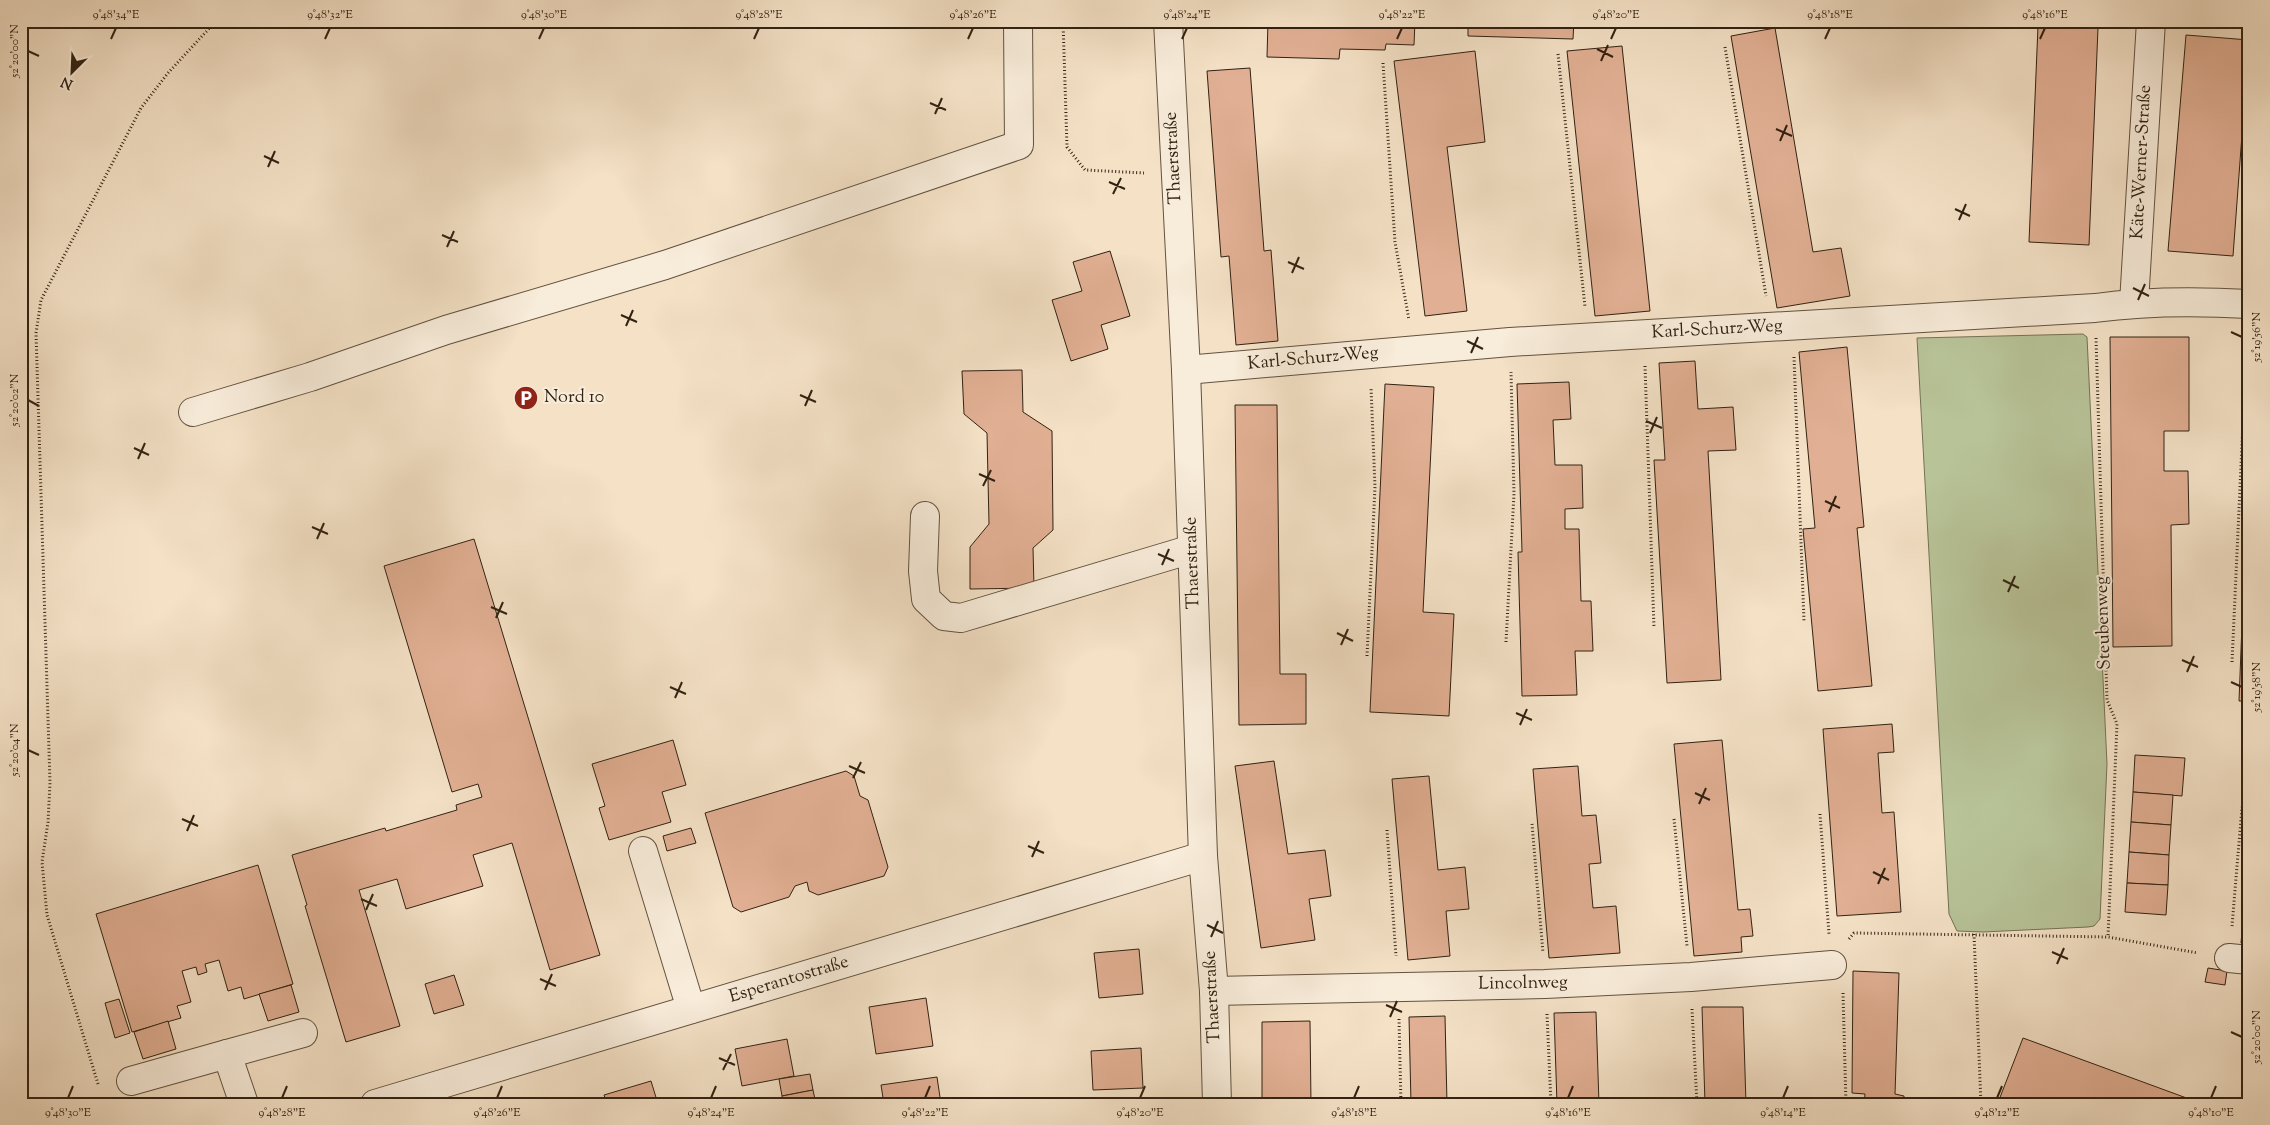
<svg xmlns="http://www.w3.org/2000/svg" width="2270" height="1125" font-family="'Sorts Mill Goudy',serif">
<rect width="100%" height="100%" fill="#f4e1c6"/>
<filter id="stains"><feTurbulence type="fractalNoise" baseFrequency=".004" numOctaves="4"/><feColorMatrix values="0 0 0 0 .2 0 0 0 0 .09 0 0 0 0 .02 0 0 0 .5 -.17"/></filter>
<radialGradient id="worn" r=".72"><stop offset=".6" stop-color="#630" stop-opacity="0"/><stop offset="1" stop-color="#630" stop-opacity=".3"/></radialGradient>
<polygon fill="#b8c398" stroke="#747255" points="2083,334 2087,337 2107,764 2100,919 2094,926 2088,927 1983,932 1957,931 1949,914 1917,338"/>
<g fill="#e1af93" stroke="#312212">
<polygon points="1268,21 1415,21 1414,45 1386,44 1385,50 1340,49 1339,59 1267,57"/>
<polygon points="1468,21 1574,21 1573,39 1468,36"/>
<polygon points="2038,26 2098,28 2089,245 2029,242"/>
<polygon points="1775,28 1813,252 1841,248 1850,296 1777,308 1731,36"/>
<polygon points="2186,35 2249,40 2233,256 2168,251"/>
<polygon points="1622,46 1650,311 1595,316 1567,51"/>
<polygon points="1475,51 1485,142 1447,147 1467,311 1425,316 1394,61"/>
<polygon points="1250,68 1264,251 1271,250 1278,341 1236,345 1229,256 1221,257 1207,71"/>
<polygon points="1110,251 1130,316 1101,325 1108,349 1071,361 1052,300 1082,291 1073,262"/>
<polygon points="2110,337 2189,337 2189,431 2164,431 2164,471 2188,471 2189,524 2171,525 2172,646 2113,647"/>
<polygon points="1847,347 1864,527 1857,528 1872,686 1818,691 1803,529 1815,528 1799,352"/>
<polygon points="1695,361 1698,409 1733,407 1736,450 1708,451 1721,680 1667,683 1654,460 1665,460 1659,363"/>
<polygon points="1022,370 1023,412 1052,431 1053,530 1033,548 1034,588 970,589 970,547 989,524 987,433 964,414 962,371"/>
<polygon points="1569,382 1571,419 1553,420 1555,465 1582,465 1583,508 1565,509 1565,529 1579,529 1581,601 1591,601 1593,651 1575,651 1577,695 1522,696 1518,552 1522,552 1517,384"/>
<polygon points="1385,384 1434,387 1423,612 1454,614 1449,716 1370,712"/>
<polygon points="1235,405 1277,405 1280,674 1306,674 1306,724 1239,725"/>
<polygon points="2249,444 2249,701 2239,701"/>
<polygon points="474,539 600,955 550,970 512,843 473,855 483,886 406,909 397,879 359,890 400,1026 346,1042 305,906 307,905 292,855 385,828 386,831 457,810 456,805 482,797 478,784 452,792 384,566"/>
<polygon points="1892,724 1894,752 1878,753 1882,813 1894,812 1901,912 1837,916 1823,729"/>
<polygon points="673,740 686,785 662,792 671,822 609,840 599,808 605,806 592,764"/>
<polygon points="1722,740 1738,910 1750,909 1753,936 1741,937 1742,952 1694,956 1674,744"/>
<polygon points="2135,755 2185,758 2182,796 2133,792"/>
<polygon points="1274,761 1288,854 1325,850 1331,896 1309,899 1315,940 1261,948 1235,766"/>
<polygon points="2246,764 2249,764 2249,796 2244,796"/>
<polygon points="1578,766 1582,816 1596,815 1601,863 1589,864 1593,908 1616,906 1620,953 1549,958 1533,769"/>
<polygon points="846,771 854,776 860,796 868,800 888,867 884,876 818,895 809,891 807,882 795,886 789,897 741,912 733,907 705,813"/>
<polygon points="1429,776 1438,870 1465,867 1469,909 1446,911 1450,956 1408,960 1392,779"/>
<polygon points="2133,792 2173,795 2171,825 2131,822"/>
<polygon points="2131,822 2171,825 2169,855 2129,852"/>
<polygon points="691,828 696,843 667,851 663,836"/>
<polygon points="2249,850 2249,944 2241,943"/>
<polygon points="2129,852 2169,855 2168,885 2127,883"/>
<polygon points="258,865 293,984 244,999 241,987 228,991 219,960 205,964 207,972 198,975 196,967 182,971 191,1002 177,1006 181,1018 132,1032 96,914"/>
<polygon points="2127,883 2168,885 2166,915 2125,912"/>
<polygon points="1139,949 1143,994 1099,998 1094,953"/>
<polygon points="2208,968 2227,971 2225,985 2205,982"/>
<polygon points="1853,971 1899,973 1895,1094 1904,1096 1904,1104 1864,1104 1865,1094 1852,1093"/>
<polygon points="454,975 464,1005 434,1014 425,984"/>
<polygon points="291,985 299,1012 268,1021 259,994"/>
<polygon points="926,998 933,1046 876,1054 869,1007"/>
<polygon points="119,999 130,1033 115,1038 105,1003"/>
<polygon points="1702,1007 1743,1007 1746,1104 1705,1104"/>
<polygon points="1596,1012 1599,1104 1557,1104 1554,1013"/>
<polygon points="1445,1016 1447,1104 1411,1104 1409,1017"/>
<polygon points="168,1021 176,1049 143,1059 134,1032"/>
<polygon points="1310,1021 1311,1104 1262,1104 1262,1022"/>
<polygon points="2023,1038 2192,1100 2229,1104 2009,1104 1999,1100"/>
<polygon points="787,1039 794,1076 742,1086 735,1049"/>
<polygon points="1141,1048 1143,1088 1093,1090 1091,1051"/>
<polygon points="810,1074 813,1090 782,1096 779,1079"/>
<polygon points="937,1077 941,1104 884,1104 881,1085"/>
<polygon points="651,1081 658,1104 607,1104 604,1095"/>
<polygon points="813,1090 816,1104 783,1104 782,1096"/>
</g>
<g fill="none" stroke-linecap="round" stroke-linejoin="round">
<g stroke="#62523f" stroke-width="30">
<g id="minor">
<polyline points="1168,21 1186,370 1203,856 1214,991 1217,1104"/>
<polyline points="2134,303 2151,21"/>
<path d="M1186,370L1510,342L2095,308C2146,301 2197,301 2249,304"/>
<polyline points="193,412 310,377 446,330 665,265 1019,145 1018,21"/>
<polyline points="925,516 923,571 926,599 944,616 961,618 1192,549"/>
<polyline points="643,851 691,1009"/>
<polyline points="2229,958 2249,960"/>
<polyline points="1214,991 1545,984 1691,977 1832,965"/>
<polyline points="227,1054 303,1033"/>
<polyline points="131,1081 227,1054 244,1104"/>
<polyline points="375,1104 1203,856"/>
</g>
</g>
<g stroke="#312212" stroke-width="3" stroke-dasharray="1 2.5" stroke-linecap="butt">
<polyline points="1063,21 1067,147 1085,170 1144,173"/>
<polyline points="1725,47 1766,296"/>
<polyline points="1558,54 1585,307"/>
<polyline points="1383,63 1395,242 1409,320"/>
<polyline points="2096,338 2107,700 2117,724 2108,937"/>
<polyline points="1794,357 1804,621"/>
<polyline points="1645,366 1654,628"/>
<polyline points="1506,642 1514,494 1511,372"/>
<polyline points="1367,656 1375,487 1371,387"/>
<polyline points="2232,662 2247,335"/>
<polyline points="1820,814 1829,934"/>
<polyline points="1674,819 1687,946"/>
<polyline points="1532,824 1543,953"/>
<polyline points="1387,830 1396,956"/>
<polyline points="2232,926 2242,807"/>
<polyline points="1974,934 1981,1104"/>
<polyline points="1849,939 1854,933 2108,937 2198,953"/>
<polyline points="1843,993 1846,1104"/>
<polyline points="1692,1009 1697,1104"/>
<polyline points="1547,1014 1551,1104"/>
<polyline points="1399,1019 1401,1104"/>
<polyline points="98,1084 47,915 42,862 48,822 50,783 36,333 41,300 141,108 168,73 216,21"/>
</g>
<use href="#minor" stroke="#f8ecda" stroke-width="28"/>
</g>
<path fill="none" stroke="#312212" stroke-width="2" d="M111,39L116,28M325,39L330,28M539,39L544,28M754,39L759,28M968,39L973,28M1182,39L1187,28M1397,39L1402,28M1611,39L1616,28M1825,39L1830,28M2040,39L2045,28M1597,49L1613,57M28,51L39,56M1601,61L1608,45M930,103L946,110M935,114L942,98M1776,129L1792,136M1780,141L1787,125M264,156L279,163M268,167L275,151M1109,182L1125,189M1113,194L1121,178M1955,209L1970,216M1959,220L1966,204M442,235L458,242M447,247L454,231M1288,262L1304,269M1292,273L1299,257M2133,288L2149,296M2138,300L2145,284M621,315L637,322M626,326L633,310M2231,332L2242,337M1467,341L1483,349M1471,353L1478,337M800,395L816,402M28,400L39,406M805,406L812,390M1646,421L1662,428M1650,433L1657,417M134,448L149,455M138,459L145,443M979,474L995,481M983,486L991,470M1825,501L1840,508M1829,512L1836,496M312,527L328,534M317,539L324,523M1158,554L1174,561M1162,565L1169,549M2003,580L2019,588M2008,592L2015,576M491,607L507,614M496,618L503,602M1337,633L1353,641M1341,645L1348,629M2182,660L2198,667M2187,672L2194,656M2231,682L2242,687M670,687L686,694M675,698L682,682M1516,713L1532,720M1520,725L1527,709M28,750L39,755M849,766L865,773M853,778L861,762M1695,793L1710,800M1699,804L1706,788M182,819L198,826M187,831L194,815M1028,846L1044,853M1032,857L1039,841M1873,872L1889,880M1878,884L1885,868M361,899L377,906M366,910L373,894M1207,925L1223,933M1211,937L1218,921M2052,952L2068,959M2057,964L2064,948M540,979L556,986M545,990L552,974M1386,1005L1402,1012M1390,1017L1397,1001M2231,1032L2242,1037M719,1058L735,1065M723,1070L731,1054M68,1098L73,1086M282,1098L287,1086M497,1098L502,1086M711,1098L716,1086M925,1098L930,1086M1140,1098L1145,1086M1354,1098L1359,1086M1568,1098L1573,1086M1783,1098L1788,1086M1997,1098L2002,1086M2211,1098L2216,1086"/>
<defs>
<g id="parking-disc" transform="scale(1.25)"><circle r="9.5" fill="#8f2418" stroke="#f8ecda"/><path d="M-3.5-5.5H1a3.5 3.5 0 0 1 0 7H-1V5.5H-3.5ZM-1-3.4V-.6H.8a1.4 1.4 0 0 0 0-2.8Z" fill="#fff"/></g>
</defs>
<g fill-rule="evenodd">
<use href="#parking-disc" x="526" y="398"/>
</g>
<g text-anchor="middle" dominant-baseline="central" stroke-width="4" stroke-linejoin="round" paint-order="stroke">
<g font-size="18" fill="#312212" stroke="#f8ecda">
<text transform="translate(1174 158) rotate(-93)">Thaerstraße</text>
<text transform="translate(2142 162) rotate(-87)">Käte-Werner-Straße</text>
<text transform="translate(1717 330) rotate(-3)">Karl-Schurz-Weg</text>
<text transform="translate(1313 359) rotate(-5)">Karl-Schurz-Weg</text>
<text transform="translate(1193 563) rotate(-92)">Thaerstraße</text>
<text transform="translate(2104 623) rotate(-92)">Steubenweg</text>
<text transform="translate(789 980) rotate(-17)">Esperantostraße</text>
<text transform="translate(1523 984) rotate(-1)">Lincolnweg</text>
<text transform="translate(1213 997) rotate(-93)">Thaerstraße</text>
</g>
<g font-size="18" fill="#312212" stroke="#f8ecda" text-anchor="start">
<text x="544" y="398">Nord 10</text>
</g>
</g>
<rect width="2270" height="1125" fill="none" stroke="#f4e1c6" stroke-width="55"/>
<g transform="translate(72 72) rotate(204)" stroke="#f8ecda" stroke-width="4" paint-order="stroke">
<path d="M0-4L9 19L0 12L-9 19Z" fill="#312212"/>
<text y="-8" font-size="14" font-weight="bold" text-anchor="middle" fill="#312212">N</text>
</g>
<rect x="28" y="28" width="2214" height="1070" fill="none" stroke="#312212" stroke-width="2"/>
<g font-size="12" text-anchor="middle" fill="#312212">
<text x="116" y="18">9°48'34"E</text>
<text x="330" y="18">9°48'32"E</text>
<text x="544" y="18">9°48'30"E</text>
<text x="759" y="18">9°48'28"E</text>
<text x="973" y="18">9°48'26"E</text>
<text x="1187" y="18">9°48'24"E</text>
<text x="1402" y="18">9°48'22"E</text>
<text x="1616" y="18">9°48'20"E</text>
<text x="1830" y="18">9°48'18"E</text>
<text x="2045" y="18">9°48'16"E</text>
<text transform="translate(14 51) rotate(-90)" y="4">52°20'00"N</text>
<text transform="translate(2256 337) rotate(-90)" y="4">52°19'56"N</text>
<text transform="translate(14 400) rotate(-90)" y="4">52°20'02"N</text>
<text transform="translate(2256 687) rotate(-90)" y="4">52°19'58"N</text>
<text transform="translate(14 750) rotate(-90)" y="4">52°20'04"N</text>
<text transform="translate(2256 1037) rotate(-90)" y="4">52°20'00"N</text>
<text x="68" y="1116">9°48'30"E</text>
<text x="282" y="1116">9°48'28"E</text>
<text x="497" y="1116">9°48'26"E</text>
<text x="711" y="1116">9°48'24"E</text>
<text x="925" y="1116">9°48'22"E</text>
<text x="1140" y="1116">9°48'20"E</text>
<text x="1354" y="1116">9°48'18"E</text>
<text x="1568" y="1116">9°48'16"E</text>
<text x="1783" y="1116">9°48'14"E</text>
<text x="1997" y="1116">9°48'12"E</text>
<text x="2211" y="1116">9°48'10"E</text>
</g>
<rect width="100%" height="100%" filter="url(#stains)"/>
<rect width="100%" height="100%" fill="url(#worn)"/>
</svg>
